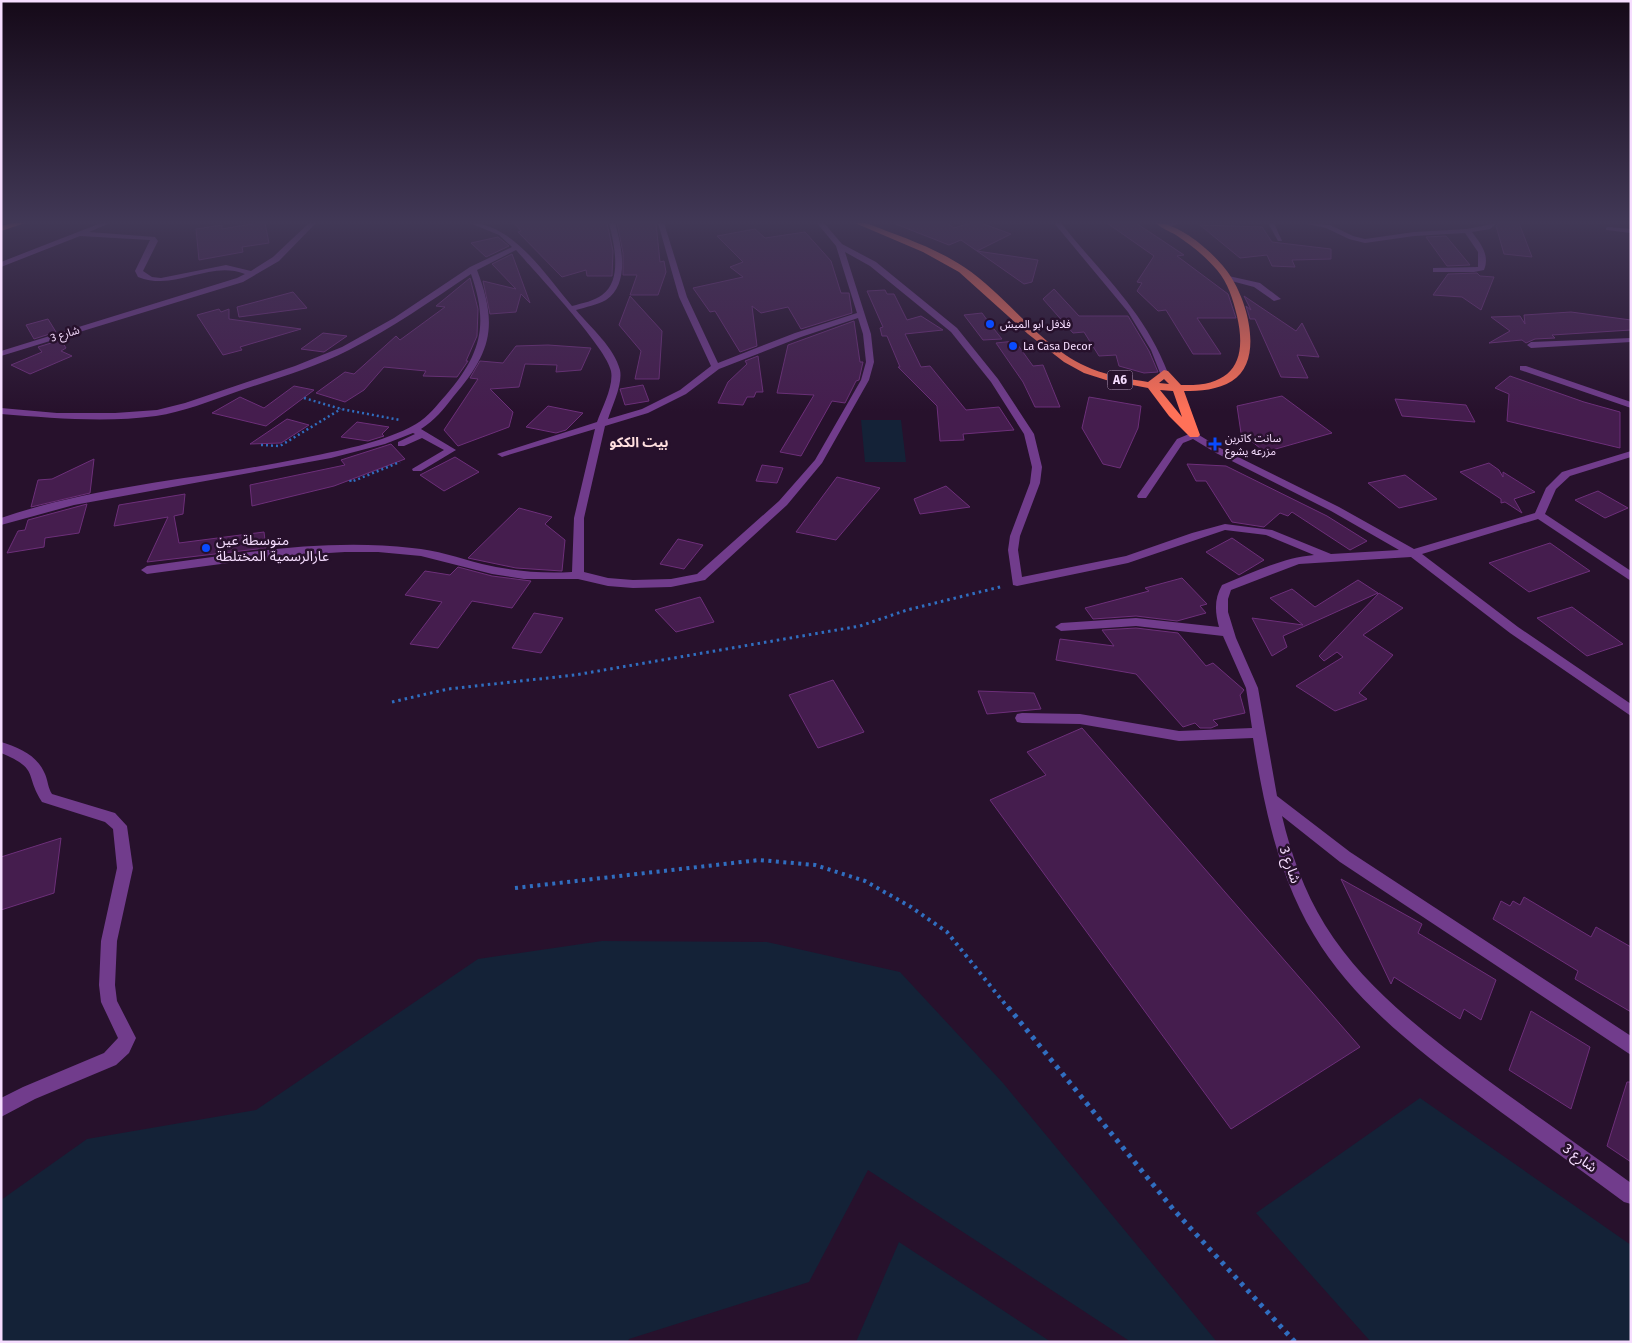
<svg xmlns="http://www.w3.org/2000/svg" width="1632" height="1343" font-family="'Fira Sans','Noto Sans Arabic',sans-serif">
<rect width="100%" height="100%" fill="#27112c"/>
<g fill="#142237">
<polygon points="861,420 901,420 906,462 865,462"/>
<polygon points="602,941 767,942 900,972 1003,1083 1217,1342 1131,1342 868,1170 809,1282 629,1339 628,1342 1,1342 1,1200 87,1139 256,1110 478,959"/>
<polygon points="1420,1098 1631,1245 1631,1342 1371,1342 1256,1213"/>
<polygon points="899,1242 1051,1342 856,1342"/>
</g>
<g fill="#451d4e" stroke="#6d2f7a">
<polygon points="257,223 265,223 269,243 242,247 243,252 199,260 196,229 222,225 222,229"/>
<polygon points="514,223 607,223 613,251 612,276 587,276 586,270 562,277 518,232 521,231"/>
<polygon points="617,223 656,223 660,262 664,261 666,272 658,295 630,295 637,275 623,275 623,253"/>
<polygon points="893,223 947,223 954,228 970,223 981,223 1011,234 977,251 961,240 949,245"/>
<polygon points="1107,223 1136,223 1184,255 1177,256 1228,294 1236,318 1197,318 1221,354 1193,354 1166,310 1158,311 1137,291 1142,283 1137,282 1154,256"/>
<polygon points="1499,223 1519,223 1532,257 1504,254 1496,226"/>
<polygon points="1200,225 1262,227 1272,242 1331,249 1331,259 1292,260 1295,267 1272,266 1267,255 1240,258"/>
<polygon points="755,229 765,238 805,232 831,261 841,293 849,293 852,313 801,329 788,307 761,313 752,306 757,346 740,352 715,311 710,312 693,288 743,277 730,267 743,262 717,236"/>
<polygon points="1446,236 1470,265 1447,266 1426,237"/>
<polygon points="498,237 509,246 486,257 471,243"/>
<polygon points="977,251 1038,260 1032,282 1024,284"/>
<polygon points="512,254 530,303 521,294 516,312 490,314 483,281 516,289 492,264"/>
<polygon points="1477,273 1480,276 1494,277 1481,310 1462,297 1433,295 1448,274"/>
<polygon points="470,278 478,309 477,336 466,361 468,361 457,377 423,376 426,371 384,367 364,390 345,402 316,393 345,372 354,374 396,336 400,340 445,307 436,306"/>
<polygon points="1054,289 1079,316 1128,316 1149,351 1158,372 1144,373 1119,366 1116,355 1099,356 1084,332 1073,333 1043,299"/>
<polygon points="885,290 887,294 894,294 907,320 921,316 943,330 905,334 921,367 930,366 966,410 999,407 1014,430 963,434 964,440 940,441 937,406 898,367 900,367 887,336 882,336 880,328 883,327 867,291"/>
<polygon points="293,292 307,308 239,317 237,307"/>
<polygon points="630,296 662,331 659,379 635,379 641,351 619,325"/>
<polygon points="1244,296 1296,331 1302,323 1319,357 1297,355 1308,378 1281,377 1255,319 1250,319 1246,306 1251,310"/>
<polygon points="219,309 221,312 229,309 229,319 301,329 240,347 242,350 223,355 197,315"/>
<polygon points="1571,312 1631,320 1631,330 1552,335 1555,338 1535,339 1526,343 1522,340 1489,343 1510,331 1491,317 1520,316 1525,324 1524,315"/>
<polygon points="982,313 990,324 1002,339 983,340 964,315"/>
<polygon points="48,319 56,332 34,339 26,325"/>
<polygon points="854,321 860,362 863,362 859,380 856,381 845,403 832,401 801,456 780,452 814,395 777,393 788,345"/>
<polygon points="323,333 347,336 324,352 301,349"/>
<polygon points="61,340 66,348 61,351 72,356 30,374 11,365 42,352 38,347"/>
<polygon points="1015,341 1033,366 1043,365 1060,407 1035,407 1023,382 996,343"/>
<polygon points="548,345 591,348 581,370 556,372 557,365 525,364 519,387 490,389 513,412 509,427 458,446 444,430 478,379 470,378 480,361 503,363 516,346"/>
<polygon points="758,356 763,392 756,392 754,397 747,397 743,405 718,403 728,382 747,364 745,361"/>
<polygon points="1510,376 1584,402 1620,412 1620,448 1507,421 1509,394 1495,388"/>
<polygon points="643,385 649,401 625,405 620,389"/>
<polygon points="294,386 314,390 266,426 212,413 240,397 264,408"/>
<polygon points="1282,396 1332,433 1265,452 1241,433 1237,406"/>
<polygon points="1089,397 1141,406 1138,428 1120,468 1103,464 1082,428"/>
<polygon points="1395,399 1466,405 1475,422 1402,416"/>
<polygon points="548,406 583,413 566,430 556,433 526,427"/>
<polygon points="287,419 309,425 281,443 250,444"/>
<polygon points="357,422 389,427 382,434 384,436 368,441 341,437"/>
<polygon points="391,444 405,459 334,486 252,506 250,485 345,465 341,460"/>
<polygon points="455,457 479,472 444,491 420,475"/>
<polygon points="94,459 90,493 31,507 38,480 52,479"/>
<polygon points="1489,463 1499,470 1503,477 1503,472 1535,492 1514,499 1522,513 1505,502 1501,503 1501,499 1460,472"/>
<polygon points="1187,464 1226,466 1327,516 1367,541 1350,550 1292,512 1288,516 1280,513 1264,527 1232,522 1206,481 1196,481"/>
<polygon points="762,465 783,468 777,483 756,481"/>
<polygon points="1405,475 1437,499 1399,508 1368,483"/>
<polygon points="837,477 880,488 836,540 796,532"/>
<polygon points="946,486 970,507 920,514 914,499"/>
<polygon points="1598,491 1628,508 1605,518 1575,500"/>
<polygon points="185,494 183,514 174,516 179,543 264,532 266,548 147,562 168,517 114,526 119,505"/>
<polygon points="87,504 79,533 45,538 44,547 7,553 18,531 25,530 28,520"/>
<polygon points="519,508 552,517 545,524 565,540 562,571 516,568 468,558"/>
<polygon points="1232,538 1264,560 1239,575 1206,552"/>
<polygon points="678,539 703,545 684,569 660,564"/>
<polygon points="1550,543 1590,571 1529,592 1489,563"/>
<polygon points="458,567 492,576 531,581 512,608 472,601 438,648 410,644 442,602 405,595 425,571 450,575"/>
<polygon points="1182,578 1207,604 1200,606 1206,613 1177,621 1136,616 1093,619 1085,608 1149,591 1145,588"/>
<polygon points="1358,580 1378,593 1283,636 1287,647 1272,656 1252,618 1303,625 1270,598 1292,589 1315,607"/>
<polygon points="1379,593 1403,608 1363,635 1393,655 1359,693 1367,699 1335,711 1296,686 1343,657 1337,652 1324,661 1319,656"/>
<polygon points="700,597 714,622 676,632 655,610"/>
<polygon points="1572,607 1623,644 1587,656 1537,618"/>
<polygon points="534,613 563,618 541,653 512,648"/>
<polygon points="1136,628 1178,633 1206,666 1213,663 1244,690 1240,695 1245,713 1213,720 1218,725 1211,728 1200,728 1195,723 1183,727 1136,674 1056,660 1060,639 1114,646 1102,630"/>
<polygon points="833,680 864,732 818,748 789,695"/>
<polygon points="978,691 1034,693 1041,709 987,714"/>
<polygon points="1082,728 1360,1047 1231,1129 990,800 1046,775 1027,752"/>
<polygon points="61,838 54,893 1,910 1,857"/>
<polygon points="1341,879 1422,924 1418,933 1496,980 1481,1020 1464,1009 1460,1019 1394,977 1391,984"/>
<polygon points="1524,897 1591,937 1596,927 1631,947 1631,1012 1575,979 1578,971 1493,919 1501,901 1510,906 1513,901 1520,905"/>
<polygon points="1531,1011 1590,1047 1571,1109 1509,1070"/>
<polygon points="1627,1082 1631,1082 1631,1162 1607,1146"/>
</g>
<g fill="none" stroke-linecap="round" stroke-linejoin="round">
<g stroke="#306ec0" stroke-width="2.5" stroke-dasharray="2 3" stroke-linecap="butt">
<polyline points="304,398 341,409 400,420"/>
<polyline points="261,445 280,446 341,409"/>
<polyline points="350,480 351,482 400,462"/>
</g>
<polyline stroke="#306ec0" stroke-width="3" stroke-dasharray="2.5 4" stroke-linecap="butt" points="392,702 448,689 575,675 860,626 907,610 1004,586"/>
<polyline stroke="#306ec0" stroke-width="4" stroke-dasharray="3 4.5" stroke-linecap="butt" points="515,888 759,860 815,865 865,881 911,907 947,932 1009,1009"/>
<polyline stroke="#306ec0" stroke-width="5" stroke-dasharray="4 5.5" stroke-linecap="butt" points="1008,1007 1173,1209 1295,1342"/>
<g fill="#713c8c" fill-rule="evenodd">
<path d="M101,223H110L89,232L155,237L158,241L143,271L152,277L161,278L226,265L251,271L273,257L309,223H316L279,261L243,282L1,356V351L237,278L245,274C208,260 177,292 138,277L135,271L150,240L80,236L1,267V262Z"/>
<path d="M470,223C513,223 547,277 572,306C583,303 594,301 602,295C623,280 614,244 609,223H615C622,246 630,284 606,300C597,305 586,307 576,310C591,328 614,347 620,370C623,384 612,406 608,419L642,409L680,390L711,366L679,297L658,223H664L687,297L718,363L795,333L857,313L836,246L817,223H824L842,244L876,262L957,328L998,379L1034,434L1042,467L1040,483L1020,536L1018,550L1022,577L1126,556L1192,533L1225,524L1272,530L1331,554L1399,550L1331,511L1216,453L1193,439L1183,443L1146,498H1138L1137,496L1177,439L1194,432L1222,449L1339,507L1414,549L1535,513L1546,488L1562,472L1631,451V457L1570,476L1556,489L1545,514L1631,571V581L1538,519L1422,554L1518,627L1631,704V716L1510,633L1411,557L1299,564L1231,590L1228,599V612L1236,638L1258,688L1277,796L1350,852L1631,1036V1055L1340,862L1282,816C1291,854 1304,891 1325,925C1364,988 1427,1035 1486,1079C1534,1114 1583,1148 1631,1183V1204L1624,1202C1576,1166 1526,1131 1478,1095C1418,1050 1353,1001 1314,935C1278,875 1264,807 1253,738L1179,741L1080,724L1022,723L1017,722L1015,718L1017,714L1022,713L1080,714L1179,731L1252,728L1246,688L1223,636L1136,626L1061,631L1055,627L1061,623L1136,618L1219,627C1215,612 1214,599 1222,585C1252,573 1281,558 1314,555L1266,535L1225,530L1128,563L1017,586L1013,585L1008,550L1010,536L1030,483L1032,467L1024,434L991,382L951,332L870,266L845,252L871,334L874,362L869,380L822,463L787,505L705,580L671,587L633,588L608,586L578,579H524L492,574L421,556L378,552H345L279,556L147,574L141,570L147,566C234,554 323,538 412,548C436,550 459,558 482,564C512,571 542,574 572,572L574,518L595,429L505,456L502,457L497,454L597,422C602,408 614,386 611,371C607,348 535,272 516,250L477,270C498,325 492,352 453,397C443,410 435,420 421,429L456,450L421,471H413L412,469L444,450L422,438L404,446H398V442L415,434L413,433L385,444L331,458L74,505L1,525V518C97,485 200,479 298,459C337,451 383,443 416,424C429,416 436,406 446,395C481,354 489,325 471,274C431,301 392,328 349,350C314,368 274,379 236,392C210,401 183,412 156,416C105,423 52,418 1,414V408L57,413H115L157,410L185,403L295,366L342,347L394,318L470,267L512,247L499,235ZM858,318L863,334L866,362L861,380L815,460L779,501L697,574L671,579L633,580L608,578L584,572V518L605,426L648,413L686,394L719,369L801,337Z"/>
<path d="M1054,223H1061C1101,274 1144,310 1168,373L1167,375L1160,373L1151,350L1128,312Z"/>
<polygon points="1170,223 1180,223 1166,228 1163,226"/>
<polygon points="1268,223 1274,223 1282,241 1278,241"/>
<path d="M1303,223L1330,225L1353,236L1365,239L1414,232L1467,229L1497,223L1490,229L1472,232C1481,244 1490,255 1484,270L1474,272H1433V268L1478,267V252L1465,233L1414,236L1365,243L1349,239L1326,228Z"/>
<polygon points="1608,227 1631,229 1631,233 1606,230 1606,228"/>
<polygon points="1224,275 1260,283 1281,299 1274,301 1254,287 1224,279"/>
<polygon points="1631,338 1631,342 1531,348 1527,345 1531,342"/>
<polygon points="1520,366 1526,366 1631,402 1631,408 1520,370"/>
<path d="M1,742C20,748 37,755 45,774C48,781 48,788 52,794L115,813L127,826L133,868L117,941L115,985L117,1001L136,1038L129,1053L116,1065L35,1099L1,1117V1098L23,1087L104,1053L118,1038L101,1002L99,985L101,941L117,868L113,829L105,822L42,802C24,774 40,769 1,753Z"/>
</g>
<g fill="#ff7158" fill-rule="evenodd">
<polygon points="13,223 25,223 1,231 1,226"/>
<path d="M855,223H866C899,236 934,247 964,267C1009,297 1040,348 1092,369C1110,376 1129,379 1148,382L1164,370L1168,371L1181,385C1231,387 1248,363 1237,316C1233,299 1228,283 1217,270C1205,256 1191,245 1176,235C1169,231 1161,228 1156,223C1181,223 1218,256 1231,277C1248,303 1264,361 1232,381C1218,390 1200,391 1184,391L1200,435L1198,437H1190L1169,416L1148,388L1106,380L1084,373L1064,362L1028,334L959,272L923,252ZM1164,379L1169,384L1159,383ZM1160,390L1173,391L1182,417Z"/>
</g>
</g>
<linearGradient id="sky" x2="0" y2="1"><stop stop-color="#150918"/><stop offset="0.54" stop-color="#413856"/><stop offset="1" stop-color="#413856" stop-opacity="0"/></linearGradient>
<rect width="1632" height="411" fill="url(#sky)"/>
<g fill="#094bff" stroke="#27112c" stroke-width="2">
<circle cx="990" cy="324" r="5"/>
<circle cx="1013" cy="346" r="5"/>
<path d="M1212.5 436.5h5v5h5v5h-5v5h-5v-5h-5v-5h5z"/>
<circle cx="206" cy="548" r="5"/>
</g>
<g text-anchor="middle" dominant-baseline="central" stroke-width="5" stroke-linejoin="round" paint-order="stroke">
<g font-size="11" fill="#f6ddff" stroke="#27112c" text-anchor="start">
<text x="1000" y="324">فلافل ابو الميش</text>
<text x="1023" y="346">La Casa Decor</text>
<text x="1225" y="438">سانت كاترين<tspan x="1225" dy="13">مزرعه يشوع</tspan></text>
</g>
<g font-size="11" fill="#f6ddff" stroke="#27112c">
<text transform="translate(65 334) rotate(-17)">شارع 3</text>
</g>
<rect fill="#27112c" stroke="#b8a0c0" stroke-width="1" x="1107.5" y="370.5" width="25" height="19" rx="4"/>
<g font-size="12" font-weight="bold" fill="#f6ddff">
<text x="1120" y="380">A6</text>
</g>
<g font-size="14" font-weight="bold" fill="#ffdfdf" stroke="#27112c">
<text x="639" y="442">بيت الككو</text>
</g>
<g font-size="14" fill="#f6ddff" stroke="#27112c" text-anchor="start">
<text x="216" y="540">متوسطة عين<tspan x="216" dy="16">عارالرسمية المختلطة</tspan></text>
</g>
<g font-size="14" fill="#f6ddff" stroke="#27112c">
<text transform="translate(1290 865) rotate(71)">شارع 3</text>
<text transform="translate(1580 1158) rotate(36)">شارع 3</text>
</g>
</g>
<rect width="1632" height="1343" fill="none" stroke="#f6ddff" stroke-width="5"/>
</svg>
